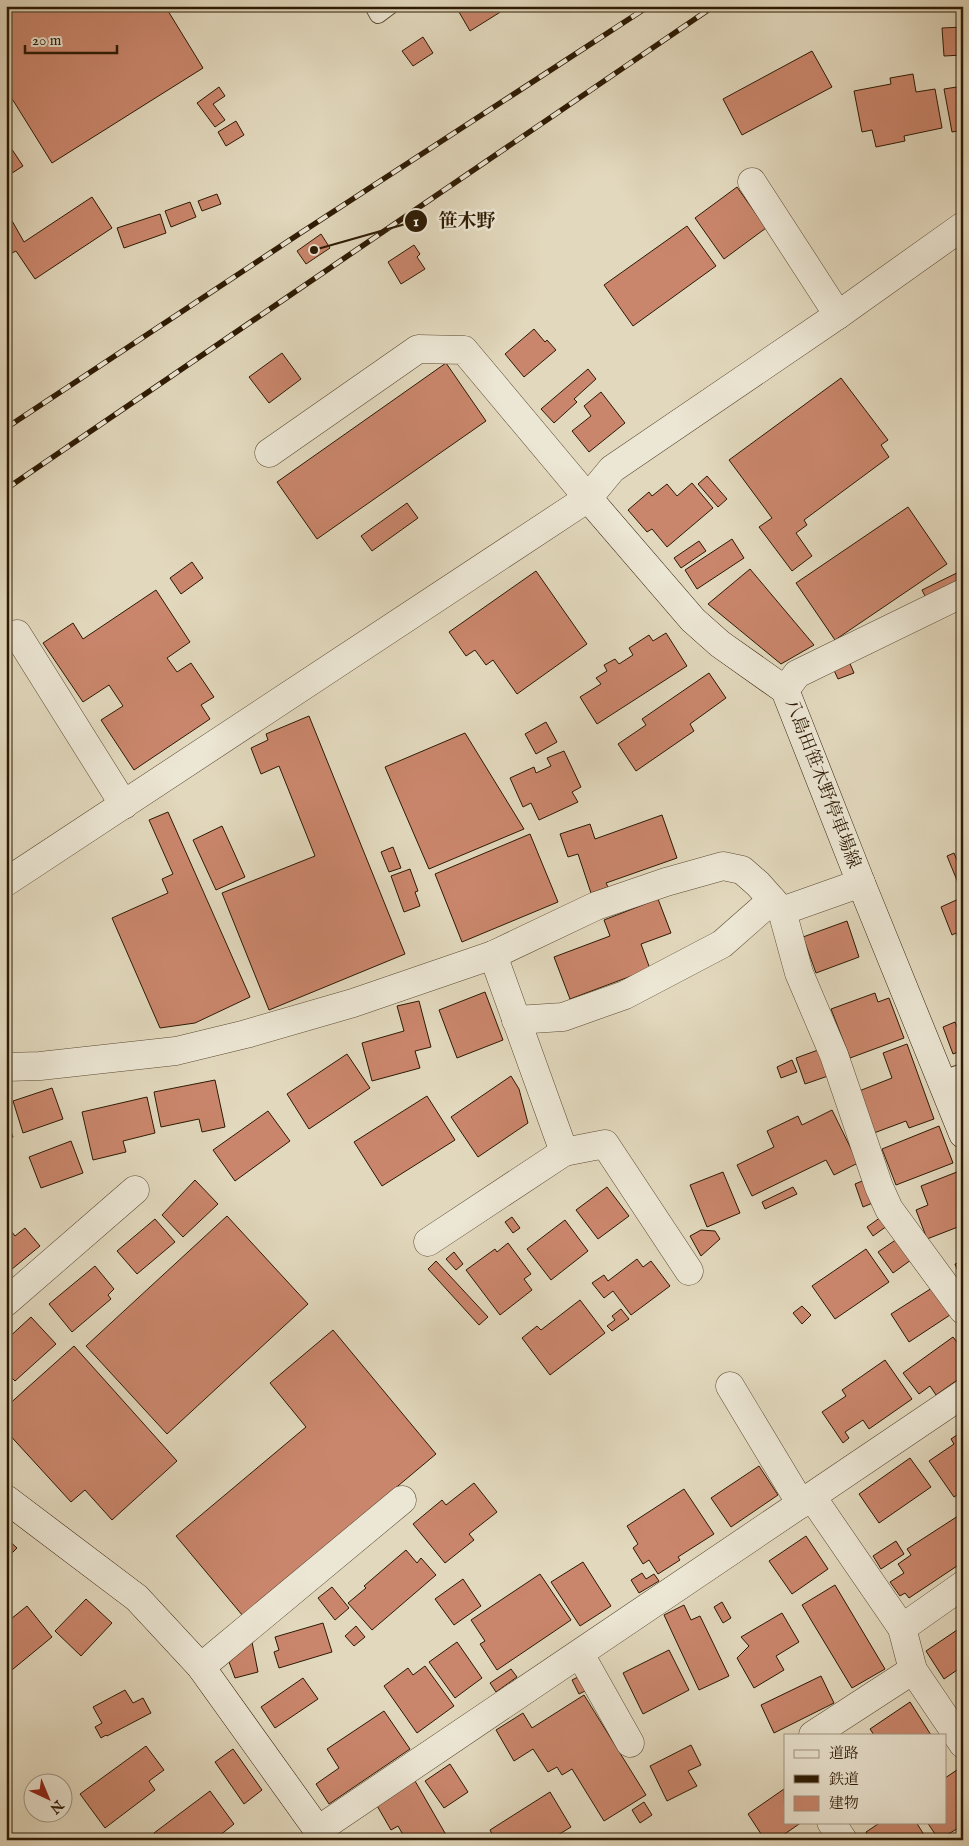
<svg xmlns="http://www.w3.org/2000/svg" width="969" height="1846" font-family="'IM FELL English','Noto Serif JP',serif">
<rect width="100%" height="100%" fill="#e2d8bd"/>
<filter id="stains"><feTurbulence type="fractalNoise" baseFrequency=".004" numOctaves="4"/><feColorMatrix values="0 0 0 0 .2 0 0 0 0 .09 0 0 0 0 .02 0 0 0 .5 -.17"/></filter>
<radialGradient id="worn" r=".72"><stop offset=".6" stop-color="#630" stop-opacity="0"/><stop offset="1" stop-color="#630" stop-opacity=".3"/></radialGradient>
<g fill="#ca866c" stroke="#2d1a03">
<polygon points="6,6 165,6 203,68 52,163 6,89"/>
<polygon points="467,6 510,6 470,31 459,12"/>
<polygon points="963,27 963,55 944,56 942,28"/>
<polygon points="423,37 433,53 413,66 402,51"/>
<polygon points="812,51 832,87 742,135 723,99"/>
<polygon points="913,74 916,92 935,89 942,128 904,136 905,141 876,147 872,130 862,132 854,91 891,84 890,78"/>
<polygon points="963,86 963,130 952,132 944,89"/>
<polygon points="219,87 225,96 213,104 225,120 215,127 197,103"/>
<polygon points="236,121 244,135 226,146 218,132"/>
<polygon points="7,142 23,166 6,177 6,143"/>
<polygon points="737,187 766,228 724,259 695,218"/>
<polygon points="217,194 221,204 202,211 198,201"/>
<polygon points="92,197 112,228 35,279 16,251 6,256 6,221 11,219 24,242"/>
<polygon points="190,202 196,217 171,227 165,211"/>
<polygon points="160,214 166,233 124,248 117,228"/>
<polygon points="687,226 716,266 633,326 604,285"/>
<polygon points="321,234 330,248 306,264 297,251"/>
<polygon points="414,245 420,254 417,257 425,269 401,284 388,262"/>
<polygon points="534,329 545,342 547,340 556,350 524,377 505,354"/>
<polygon points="282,353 301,379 269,403 249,377"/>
<polygon points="446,363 486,421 317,539 277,482"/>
<polygon points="588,369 596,379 574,399 577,402 554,423 541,409"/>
<polygon points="841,378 888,440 881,445 889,457 804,520 807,525 796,533 812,556 792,571 759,527 772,518 729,460"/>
<polygon points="601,392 625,423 589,452 572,431 591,416 584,406"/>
<polygon points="707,476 727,499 718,507 698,484"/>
<polygon points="692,483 713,508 667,547 652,529 647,532 628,510 649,492 652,496 667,484 677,496"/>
<polygon points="407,503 418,518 372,551 361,536"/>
<polygon points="908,507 947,564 835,640 796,583"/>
<polygon points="732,539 744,558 697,589 685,570"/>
<polygon points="699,541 706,551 681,568 674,558"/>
<polygon points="192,562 203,578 181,594 170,578"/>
<polygon points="750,569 814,645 781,664 708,604"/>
<polygon points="963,570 963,580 926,598 922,590"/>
<polygon points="536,571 587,644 517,694 493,660 486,665 475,650 466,656 449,632"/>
<polygon points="156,590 190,642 167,658 177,672 191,663 214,697 201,705 210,719 134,770 101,720 123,706 109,685 83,702 43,643 73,623 83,639"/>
<polygon points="666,633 687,666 597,724 580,697 601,684 596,678 607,671 604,665 615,659 619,664 633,655 629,648 649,635 653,641"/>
<polygon points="848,659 854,673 838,679 832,666"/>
<polygon points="709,673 726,698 690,724 694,731 636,771 618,744 646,725 642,719"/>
<polygon points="309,716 405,954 269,1010 222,893 315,856 279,766 261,774 251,748 268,740 266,734"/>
<polygon points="546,722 557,742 536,754 525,734"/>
<polygon points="465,733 524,829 429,869 385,767"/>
<polygon points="564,751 581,787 572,792 578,802 539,820 531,803 523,807 510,778 534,767 536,773 551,766 547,758"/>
<polygon points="168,812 250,997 195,1023 160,1028 112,918 168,893 162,879 173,874 149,820"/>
<polygon points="662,815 677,858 606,883 608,887 591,893 578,854 568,857 560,834 590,824 595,839"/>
<polygon points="222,826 245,877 216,890 193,840"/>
<polygon points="530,834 558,902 462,942 435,874"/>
<polygon points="393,847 401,868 389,872 381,852"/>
<polygon points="954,853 957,860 963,858 963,895 947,856"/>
<polygon points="410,869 418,891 415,892 420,906 404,912 391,876"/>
<polygon points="963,897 963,938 959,939 956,933 952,935 941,907"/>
<polygon points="658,899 671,933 641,944 650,969 570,999 554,957 610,936 604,920"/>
<polygon points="847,921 859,957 816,973 803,937"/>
<polygon points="485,992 503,1040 457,1058 439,1010"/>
<polygon points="875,993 878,1002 889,998 904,1038 850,1058 831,1009"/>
<polygon points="419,1001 431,1047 415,1051 420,1068 372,1081 362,1043 404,1031 397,1006"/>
<polygon points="955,1022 963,1042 963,1050 953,1054 943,1027"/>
<polygon points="907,1044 934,1119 909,1128 906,1121 874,1133 859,1091 892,1078 883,1053"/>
<polygon points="818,1050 828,1076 805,1084 796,1058"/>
<polygon points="347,1054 370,1088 309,1129 287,1094"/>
<polygon points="792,1060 797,1072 781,1078 777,1067"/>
<polygon points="511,1076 519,1089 528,1123 478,1157 451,1117"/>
<polygon points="215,1080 225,1127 202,1132 199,1119 161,1127 154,1092"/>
<polygon points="52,1088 63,1119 23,1133 13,1101"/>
<polygon points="427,1096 455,1140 382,1186 354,1142"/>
<polygon points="147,1097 155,1133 123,1141 126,1152 93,1160 82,1112"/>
<polygon points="832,1110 858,1163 834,1175 826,1160 752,1196 737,1165 774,1147 767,1131 798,1116 802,1125"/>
<polygon points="268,1111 290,1141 235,1181 213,1150"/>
<polygon points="6,1118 13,1137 6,1140"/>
<polygon points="939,1126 953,1163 896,1185 882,1149"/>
<polygon points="71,1141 83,1173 41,1188 29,1157"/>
<polygon points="723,1172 740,1213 707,1227 690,1185"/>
<polygon points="957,1172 963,1187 963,1225 927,1239 916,1210 928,1205 921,1186"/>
<polygon points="867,1179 875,1202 863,1207 855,1184"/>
<polygon points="195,1180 218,1204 183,1237 162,1215"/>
<polygon points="607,1187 629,1216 598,1239 576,1210"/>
<polygon points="793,1187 797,1194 765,1209 762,1202"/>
<polygon points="227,1216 308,1304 167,1434 86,1346"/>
<polygon points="512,1217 520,1228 513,1233 505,1222"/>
<polygon points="881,1217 887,1226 873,1236 867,1227"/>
<polygon points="155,1219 175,1242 137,1274 117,1251"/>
<polygon points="565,1220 588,1251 551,1280 527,1249"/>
<polygon points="8,1227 15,1236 25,1228 40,1246 6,1274 6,1229"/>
<polygon points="701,1230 715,1231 720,1239 701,1256 690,1236"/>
<polygon points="897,1239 911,1260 893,1273 878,1252"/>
<polygon points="508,1243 531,1274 524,1279 532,1290 500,1315 466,1270 495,1249 497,1252"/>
<polygon points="866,1249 889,1282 835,1319 812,1286"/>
<polygon points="454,1252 463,1264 456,1270 446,1259"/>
<polygon points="637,1259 643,1267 651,1261 670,1286 631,1315 613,1291 604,1298 592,1283 604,1275 608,1281"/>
<polygon points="436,1261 488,1317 479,1325 428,1269"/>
<polygon points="963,1261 963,1284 955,1264"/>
<polygon points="95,1266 114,1289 108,1295 111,1299 72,1332 49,1304"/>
<polygon points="932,1288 950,1315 909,1342 891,1314"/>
<polygon points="580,1300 605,1333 550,1375 522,1338 537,1326 541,1330"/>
<polygon points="802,1306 811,1315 802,1324 793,1313"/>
<polygon points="621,1309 629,1319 612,1331 607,1326 615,1320 612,1316"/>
<polygon points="31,1317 56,1344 15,1381 6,1372 6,1340"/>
<polygon points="333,1330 436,1454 243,1616 176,1536 306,1427 270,1383"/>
<polygon points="953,1337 963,1350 963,1376 936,1395 930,1386 919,1394 903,1373"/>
<polygon points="74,1346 177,1461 112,1520 85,1490 71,1502 6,1431 6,1407"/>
<polygon points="885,1360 912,1399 869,1429 863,1420 845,1432 849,1438 843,1443 822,1412 846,1396 842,1390"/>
<polygon points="963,1431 963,1491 954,1497 929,1461 954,1444 951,1439"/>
<polygon points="910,1458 931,1487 879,1523 859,1494"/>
<polygon points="759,1466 778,1495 731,1527 711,1498"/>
<polygon points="474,1483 497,1512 469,1534 474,1540 445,1563 413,1524 442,1500 446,1505"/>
<polygon points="684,1489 714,1534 678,1557 680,1560 658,1574 649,1560 643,1564 633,1548 638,1544 627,1526"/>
<polygon points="958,1516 963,1523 963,1562 909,1598 905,1593 900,1596 890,1582 904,1573 898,1564 911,1555 907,1549"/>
<polygon points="806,1536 828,1569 792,1594 769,1561"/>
<polygon points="6,1538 17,1548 6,1559"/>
<polygon points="896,1541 904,1554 881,1569 873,1556"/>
<polygon points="406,1550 417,1563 421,1558 436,1575 372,1630 348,1603 366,1588 364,1586"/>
<polygon points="583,1562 611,1606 580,1626 551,1582"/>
<polygon points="642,1573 646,1579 654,1574 659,1581 639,1593 631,1580"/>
<polygon points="540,1574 571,1620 497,1670 480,1644 485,1641 471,1620"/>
<polygon points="463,1579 481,1606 454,1625 435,1599"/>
<polygon points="835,1585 885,1669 852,1688 802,1605"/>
<polygon points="332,1587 349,1608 335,1620 318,1598"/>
<polygon points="86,1599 112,1623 81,1656 55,1631"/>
<polygon points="722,1602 731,1618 723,1623 714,1607"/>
<polygon points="684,1605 691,1620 700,1616 729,1676 699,1690 664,1615"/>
<polygon points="27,1606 52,1637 7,1674 6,1623"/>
<polygon points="782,1613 799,1642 776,1656 784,1670 754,1688 737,1658 749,1646 741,1637"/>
<polygon points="323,1623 332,1652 279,1668 274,1652 279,1650 275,1637"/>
<polygon points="356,1626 365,1637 354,1646 345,1636"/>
<polygon points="963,1626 963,1666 944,1679 926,1651"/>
<polygon points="252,1642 258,1672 235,1678 229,1662"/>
<polygon points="457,1642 482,1678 455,1698 429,1662"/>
<polygon points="669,1650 689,1690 643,1714 623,1673"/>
<polygon points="425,1666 454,1706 417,1733 384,1686 408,1668 413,1675"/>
<polygon points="511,1669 517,1677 496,1692 490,1683"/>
<polygon points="580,1676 587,1690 579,1694 572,1680"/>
<polygon points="821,1676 834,1703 774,1733 761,1705"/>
<polygon points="303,1678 318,1699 275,1728 261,1707"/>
<polygon points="125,1690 133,1703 143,1698 151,1713 107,1736 106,1735 101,1738 95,1727 102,1723 93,1707"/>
<polygon points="584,1695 646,1795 604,1821 572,1769 562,1775 557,1767 548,1772 533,1749 514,1761 496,1730 523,1713 532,1728"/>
<polygon points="910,1702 931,1735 874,1735 870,1729"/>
<polygon points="384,1711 410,1749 329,1804 316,1784 339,1768 327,1749"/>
<polygon points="691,1745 701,1765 688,1771 697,1786 667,1801 650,1766"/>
<polygon points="146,1746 164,1770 149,1781 155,1790 105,1828 80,1794"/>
<polygon points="233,1749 262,1790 244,1804 215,1762"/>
<polygon points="450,1764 468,1792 444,1808 425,1781"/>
<polygon points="957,1770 963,1778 963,1825 939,1840 927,1822 945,1822 945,1778"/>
<polygon points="415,1781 449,1840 406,1840 398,1826 391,1830 376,1804"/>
<polygon points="784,1789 785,1822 802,1822 776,1840 765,1840 748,1814"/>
<polygon points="210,1791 234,1824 214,1840 159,1840 154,1833"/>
<polygon points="550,1792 571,1827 553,1838 554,1840 495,1840 490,1830"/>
<polygon points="644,1802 652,1815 640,1823 632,1810"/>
<polygon points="881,1822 916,1822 926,1838 923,1840 870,1840 866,1832"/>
</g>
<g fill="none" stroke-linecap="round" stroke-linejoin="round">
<g stroke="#5a4a32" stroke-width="18">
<g id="lane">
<polyline points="373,6 378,15 390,6"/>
<polyline points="941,1079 963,1072"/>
</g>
</g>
<g stroke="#5a4a32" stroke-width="29">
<g id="street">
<polyline points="752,182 838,315"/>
<polyline points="269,453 418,349 464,350 588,498"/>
<polyline points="17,634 124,805"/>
<polyline points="785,690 797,674 963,593"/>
<polyline points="6,882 588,498 612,469 838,315 963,226"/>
<polyline points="782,911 861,883"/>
<polyline points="493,955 564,1152 605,1144 689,1271"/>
<polyline points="516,1020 563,1017 625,995 722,944 772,900"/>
<polyline points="6,1067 40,1066 176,1051 246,1034 353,1003 493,955 596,906 666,882 723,866 742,870 758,884 782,911 799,973 834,1055 879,1187 889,1209 963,1310"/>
<polyline points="428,1242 564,1152"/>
<polyline points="6,1302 135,1190"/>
<polyline points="730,1386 801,1504"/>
<polyline points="812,1497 902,1628"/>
<polyline points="963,1585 902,1628 913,1670 963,1744"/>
<polyline points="580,1654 630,1743"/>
<polyline points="201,1667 402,1500"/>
<polyline points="813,1735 913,1670"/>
<polyline points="831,1822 843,1840"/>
<polyline points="318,1830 963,1394"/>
</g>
</g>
<g stroke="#2d1a03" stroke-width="29">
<g id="secondary">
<polyline points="588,498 693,620 720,644 785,690 861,883 963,1134"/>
<polyline points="6,1499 137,1598 201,1667 325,1840"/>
</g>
</g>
<use href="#lane" stroke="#ece6d4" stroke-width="16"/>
<use href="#street" stroke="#ece6d4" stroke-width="28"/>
<use href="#secondary" stroke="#ece6d4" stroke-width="28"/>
<g stroke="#2d1a03" stroke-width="5.5">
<g id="rail">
<polyline points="6,428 299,234 649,6"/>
<polyline points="6,489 714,6"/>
</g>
</g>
<use href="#rail" stroke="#ece6d4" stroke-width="4" stroke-dasharray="11" stroke-linecap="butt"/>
</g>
<g text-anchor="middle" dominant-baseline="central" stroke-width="5" stroke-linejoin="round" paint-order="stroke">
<g font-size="18" fill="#2d1a03" stroke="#ece6d4">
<text transform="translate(822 784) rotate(69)">八島田笹木野停車場線</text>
</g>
</g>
<path fill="none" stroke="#2d1a03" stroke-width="2" d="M314 250L416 221"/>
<g fill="#2d1a03" stroke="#ece6d4" stroke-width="2">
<circle cx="314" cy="250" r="5"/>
<circle cx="416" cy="221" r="12"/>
</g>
<g font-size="15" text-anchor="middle" font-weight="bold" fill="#fff">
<text x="416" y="226">1</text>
</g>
<g font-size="19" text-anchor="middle" font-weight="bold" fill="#2d1a03" stroke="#ece6d4" stroke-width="5" stroke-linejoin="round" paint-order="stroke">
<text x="467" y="227">笹木野</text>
</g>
<rect width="969" height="1846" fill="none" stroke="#e2d8bd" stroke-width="25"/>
<rect x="8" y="8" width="954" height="1831" fill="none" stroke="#2d1a03" stroke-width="2.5"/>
<rect x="12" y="12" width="944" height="1821" fill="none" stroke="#2d1a03"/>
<rect x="784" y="1734" width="162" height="90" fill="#ece6d4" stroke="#a09480"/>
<rect x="794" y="1750" width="25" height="8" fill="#ece6d4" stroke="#a09480"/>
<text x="829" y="1758" font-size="15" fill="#2d1a03">道路</text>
<rect x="794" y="1775" width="25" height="8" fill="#2d1a03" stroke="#a09480"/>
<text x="829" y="1784" font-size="15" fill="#2d1a03">鉄道</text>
<rect x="794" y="1796" width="25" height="15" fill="#ca866c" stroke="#a09480"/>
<text x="829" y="1808" font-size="15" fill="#2d1a03">建物</text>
<g transform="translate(48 1798) rotate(136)"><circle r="24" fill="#ece6d4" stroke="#a09480"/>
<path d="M0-4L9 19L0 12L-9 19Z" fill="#8f2418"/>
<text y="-8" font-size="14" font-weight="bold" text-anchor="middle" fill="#2d1a03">N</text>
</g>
<path d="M25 45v8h92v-8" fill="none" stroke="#2d1a03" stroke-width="2.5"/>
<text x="32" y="45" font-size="15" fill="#2d1a03" stroke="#ece6d4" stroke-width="4" paint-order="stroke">20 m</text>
<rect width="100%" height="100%" filter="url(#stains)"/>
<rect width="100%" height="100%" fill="url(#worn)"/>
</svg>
